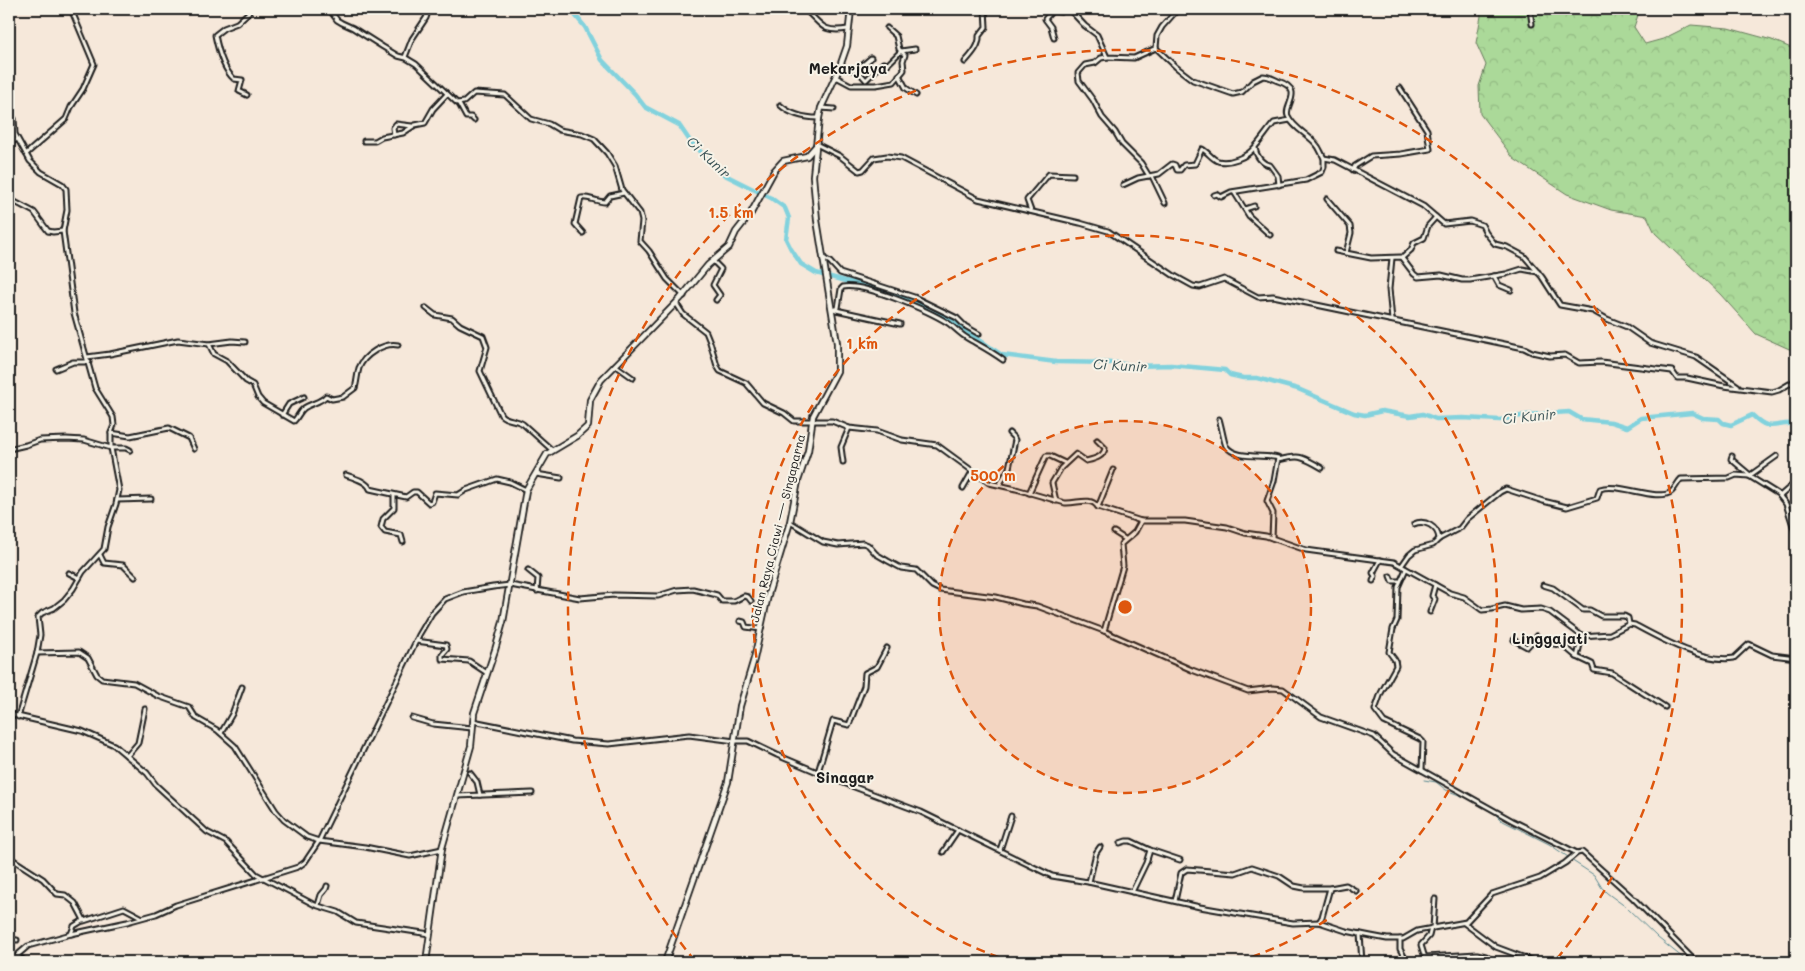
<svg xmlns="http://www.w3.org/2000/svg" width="1805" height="971" font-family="Mali,sans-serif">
<defs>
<pattern id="forest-crowns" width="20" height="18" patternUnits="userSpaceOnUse" patternTransform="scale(1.25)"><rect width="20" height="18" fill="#abd999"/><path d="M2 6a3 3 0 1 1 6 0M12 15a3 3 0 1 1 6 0" fill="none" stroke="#93ba83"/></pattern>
</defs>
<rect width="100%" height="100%" fill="#f6e8da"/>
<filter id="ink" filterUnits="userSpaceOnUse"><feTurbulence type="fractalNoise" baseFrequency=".02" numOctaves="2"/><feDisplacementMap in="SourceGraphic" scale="10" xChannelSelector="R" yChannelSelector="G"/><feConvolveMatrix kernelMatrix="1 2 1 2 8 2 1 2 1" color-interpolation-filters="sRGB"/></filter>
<g filter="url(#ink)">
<polygon fill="url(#forest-crowns)" stroke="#647a5a" points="1478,9 1640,9 1634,27 1645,44 1663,39 1691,25 1728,28 1772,40 1796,50 1796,352 1756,334 1720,294 1655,233 1647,216 1611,210 1567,194 1514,159 1480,114 1479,86 1486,65 1476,43 1481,16"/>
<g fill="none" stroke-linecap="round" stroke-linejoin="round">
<g stroke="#598990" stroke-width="1">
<polyline points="1424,780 1436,782 1446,790 1467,798 1494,813 1501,820 1549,844 1568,857"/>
<polyline points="1571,860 1594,875 1602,888 1607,893 1626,907 1658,938 1688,962"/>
</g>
<path stroke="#82d2dd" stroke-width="4.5" d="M570,9L585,27L602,60L635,94L645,107L679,125L690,141L723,174L771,198L785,208L789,218L786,239L791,249L801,264L816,273L908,298L929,311L947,318L1002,355L1056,362L1117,363L1135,366L1171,365L1225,370L1230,375L1243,378H1257L1298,389L1354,413L1365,415L1382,411L1410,416L1423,414L1436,419L1463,418L1500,420L1526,415L1569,412L1581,419L1611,422L1627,427L1641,418L1692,413L1703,418L1719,419L1723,423L1731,425L1752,415C1772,434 1773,422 1796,424"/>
<g stroke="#1c1c1c" stroke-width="7">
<g id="street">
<polyline points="329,9 337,20 342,23 353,28 383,47 398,56 406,58 416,64 457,103 464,102 474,93 505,95 531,119 549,124 559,130 582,134 594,139 607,153 615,166 622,190 640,213 642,221 640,241 649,251 667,279 684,296"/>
<path d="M804,9C823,24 820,33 848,29"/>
<polyline points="833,9 840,9"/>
<path d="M1069,9L1085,26L1097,35L1107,57L1134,58L1156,48L1176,67L1193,80L1233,94L1242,92L1253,81L1263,76C1269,76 1273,79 1278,81C1306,90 1283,106 1288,116C1294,129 1308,134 1316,144C1320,148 1321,153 1324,158L1335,160L1423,206L1444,224L1470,221L1482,225L1486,233L1495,244L1507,247L1524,256L1542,277L1560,305L1593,311L1607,319L1627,327L1650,343L1696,357L1738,386"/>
<polyline points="1530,9 1532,24"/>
<polyline points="1054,38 1051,27 1045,19 1052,11 1061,12 1065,9"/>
<polyline points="1156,48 1157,36 1162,27 1178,9"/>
<polyline points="405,57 412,39 426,18 429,9"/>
<polyline points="1107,57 1101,58 1095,63 1085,65 1078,73 1079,81 1093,100 1102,117 1115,132 1122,144 1141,163 1149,176"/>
<path d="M965,62C971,55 980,46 979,36L986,27L985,9"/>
<polyline points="839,69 857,70 871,58"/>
<polyline points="857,70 866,80 883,63 888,64 901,51 915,49"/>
<polyline points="899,75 906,88 916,95"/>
<polyline points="836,77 851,85 876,85 894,82 904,70 903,61 905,55 899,49 896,36 887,28"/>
<path d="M247,95L239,91L242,80L234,79C223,69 218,50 215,35L224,28L237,23L249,12L247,9"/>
<polyline points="459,104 466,117 471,117 474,120"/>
<path d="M780,105C790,114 805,118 819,118"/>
<polyline points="821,108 834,109"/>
<polyline points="9,115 14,119 15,134 30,161 41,172 62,184 66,189 67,210 63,231 74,313 95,388 113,417 114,425 111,433 111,448 119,490 116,504 108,527 104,549 83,572 73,589 64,600 54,608 42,613 38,617 40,635 37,653 18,717"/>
<polyline points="394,135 393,128 396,124 412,126"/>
<polyline points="364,141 375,141 382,137 403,133 415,125 425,123 433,109 447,94"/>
<polyline points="9,144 17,139"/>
<polyline points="816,144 840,156 859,171 863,170 874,158 887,156 901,158 978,199 1080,223 1108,231 1173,275 1193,286 1200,287 1224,279 1258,297 1273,296 1524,348 1532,352 1550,356 1565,355 1579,363 1601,362 1672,371 1677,378 1687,378 1724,386 1772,392 1779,390 1796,380"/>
<path d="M1255,148C1256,156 1262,164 1270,165L1278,176L1279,185"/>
<polyline points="26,154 66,119 71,107 83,89 94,64 71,9"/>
<polyline points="1353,170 1355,166 1371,156 1401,154 1430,149 1427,130 1400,88"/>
<polyline points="1152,176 1165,203"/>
<path d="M1123,185L1138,178L1159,174L1172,164L1175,165L1177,170H1180L1184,165L1195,164L1202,149C1208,152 1212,159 1218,161C1229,164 1247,157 1254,148C1261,141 1267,131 1274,123L1290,120"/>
<polyline points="1234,192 1249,216 1270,235"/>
<polyline points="9,195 13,201 34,212 48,231 53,232 63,231"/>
<polyline points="1214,195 1217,194 1221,197 1231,192 1306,180 1322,172 1324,167 1324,158"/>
<polyline points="1327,199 1350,226 1351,233 1346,253"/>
<polyline points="1245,209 1254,206"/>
<polyline points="1031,211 1027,200 1049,174 1073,175"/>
<path d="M583,233L575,224L581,198C587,196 597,202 605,202L610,196L624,193"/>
<polyline points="1336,251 1371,258 1401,257 1414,274 1418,277 1441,275 1462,280 1470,280 1506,274 1522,269 1538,272"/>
<polyline points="1402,258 1411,250 1414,243 1424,238 1428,226 1436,217"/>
<polyline points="825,259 830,262 840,273 914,297 957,318 965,326 979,334"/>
<polyline points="713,261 721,269 713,285 720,295 716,300"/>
<polyline points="1494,276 1499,285 1511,290"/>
<path d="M676,303L683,314L706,332L710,342L717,366L720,371L746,383L763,403L784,413L794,421H832L849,428L877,431L902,440L937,445L989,483L1016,489L1065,503C1077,504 1090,496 1098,507L1141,521H1185L1227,527L1245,533L1266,536L1306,550L1394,562L1450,593L1464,597L1482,610L1492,609L1505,606L1521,610L1541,609L1550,612L1582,636L1610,634L1629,624L1635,625C1661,639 1704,663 1734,658L1749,644L1772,655L1796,658"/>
<path d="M426,308L435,315L452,318L460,325L483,336L487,347L480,371L501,415C507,421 516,419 523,424L552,450"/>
<path d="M832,310L838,308L841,289L843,287C865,283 929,311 948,323C955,328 960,334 967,338C979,345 991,351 1003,360"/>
<polyline points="836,310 900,324"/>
<polyline points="1392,320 1389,289 1392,258"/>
<polyline points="209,344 232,341 245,342"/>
<path d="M87,357L110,354L178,340L209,344L214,354L227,361L246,381L253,385L258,397L263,403L294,421C298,417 299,412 304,408C312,403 321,402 326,396L332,399L343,397L355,388C357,382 357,375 359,368C364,355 384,342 398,345"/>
<polyline points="615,365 633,378"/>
<polyline points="56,369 73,362 89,362"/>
<polyline points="282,415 289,404 304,397"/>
<path d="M1219,419C1221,424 1224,443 1226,446C1235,460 1265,454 1278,458L1274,481L1267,501L1273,513L1272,538"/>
<polyline points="111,433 130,436 169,428 189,438 194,449"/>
<polyline points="9,449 26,445 40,440 66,439 84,440 111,448 126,448 130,450"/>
<polyline points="1732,456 1731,459 1750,475"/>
<path d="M1278,460C1302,454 1302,457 1322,468"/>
<polyline points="843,462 841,447 849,428"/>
<polyline points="536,474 561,478"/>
<path d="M346,475C354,478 367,481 370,489L406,497L413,492H417L429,503L432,502L435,493L458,495L466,490L497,479L510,482L526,490"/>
<polyline points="1749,476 1777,456"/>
<polyline points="1000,484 1009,468 1015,440 1014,438 1009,433"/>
<polyline points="963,488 972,472"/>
<polyline points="1029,493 1046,456 1050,456 1065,463"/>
<polyline points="394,495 394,508 383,519 381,527 385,532 401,535 403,542"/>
<polyline points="1780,496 1796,482"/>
<polyline points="117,500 151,499"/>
<path d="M1056,501L1052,483L1061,468L1076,454L1086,461C1094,459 1104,457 1105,448L1097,440"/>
<polyline points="1098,507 1113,470"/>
<polyline points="790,522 823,542 838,545 863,543 868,545 876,554 888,561 901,568 916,570 932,586 940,590 996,597 1023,604 1037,606 1104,631 1192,670 1248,691 1273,688 1283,689 1321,717 1374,736 1393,754 1513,821 1577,853"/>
<path d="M1414,524C1425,519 1438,527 1439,539"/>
<polyline points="1114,532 1125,539"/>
<polyline points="100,555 104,563 123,565 135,577"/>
<path d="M1402,565L1409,555L1415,550L1433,545L1439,539L1460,528L1467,519L1500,492L1506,489L1543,501L1567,507L1597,498L1600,489C1618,482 1657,502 1671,492C1675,489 1677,483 1681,479L1729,478L1736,475L1749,476L1778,494L1786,504L1796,535"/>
<polyline points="1406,569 1398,587 1397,620 1393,629 1389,652 1395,660 1396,666 1381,693 1375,710 1384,722 1420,739 1423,742 1422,770"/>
<polyline points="528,570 538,578 537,591"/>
<polyline points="69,573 79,578"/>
<polyline points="1390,576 1392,581 1399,581"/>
<polyline points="1373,581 1375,576 1373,573 1380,560"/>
<polyline points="1543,585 1553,588 1583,610 1590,610 1601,616 1624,616 1628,618 1629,624"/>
<polyline points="1430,612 1435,599 1432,596 1435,585"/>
<polyline points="740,621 744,622 746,627 761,629"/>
<polyline points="1104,631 1123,566 1121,544 1135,532 1141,521"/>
<polyline points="1514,640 1527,647 1537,636 1540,641 1564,646 1577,657 1592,664 1594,670 1612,673 1665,707"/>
<polyline points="416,641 446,645 447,649 442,655 442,659 469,661 487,673"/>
<polyline points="37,653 79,652 88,658 97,675 102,679 134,683 158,696 189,707 196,718 217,730 235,746 276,811 284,820 307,837 319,841 365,847 410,856 442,849"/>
<polyline points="1577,657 1582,636"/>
<polyline points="9,714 82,731 114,745 147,773 156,785 207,832 226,842 256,874 315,905 338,912 356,923 430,934"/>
<polyline points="412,718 433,724 472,728"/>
<polyline points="473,721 572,741 609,744 689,735 735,741 748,741 777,755 841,782 921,812 1052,876 1088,882 1200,907 1281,921 1293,923 1319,922 1346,931 1371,936 1387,939 1403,939 1417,931 1466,922 1492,894 1540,878 1565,863 1577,853 1582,852 1633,898 1696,962"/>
<polyline points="221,733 232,714 242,687"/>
<polyline points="127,756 138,743 145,709"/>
<polyline points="818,772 833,721 849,725 864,686 865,673 877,667 887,648"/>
<polyline points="470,773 477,782 480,795"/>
<polyline points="457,796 532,793"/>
<polyline points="1120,843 1126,841 1131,841 1150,850 1180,860"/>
<polyline points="1000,850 1011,816"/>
<polyline points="943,852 958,830"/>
<polyline points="9,857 43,879 57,894 65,895 75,903 84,920 74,926 71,934"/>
<polyline points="1089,882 1096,853 1100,847"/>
<polyline points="1132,892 1146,863 1150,850"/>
<polyline points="1175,901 1181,873 1187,869 1235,873 1252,867 1279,876 1294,886 1304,888 1330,888"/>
<polyline points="318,905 321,895 326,889 327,886"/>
<polyline points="84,921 124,908 141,917"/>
<polyline points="1319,922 1322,917 1330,888 1346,885 1356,891"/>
<polyline points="1464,923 1496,947 1536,962"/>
<polyline points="1433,928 1435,899"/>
<polyline points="1360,934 1362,962"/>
<polyline points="9,939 17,940"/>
<polyline points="1400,939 1400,949 1407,962"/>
<polyline points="17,956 27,962"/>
<polyline points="9,957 14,958 28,946 71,934 127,922 156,914 176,905 298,867 305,862 319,841 419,635 432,613 445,599 463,592 493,587 510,585 580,598 614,595 658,596 677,590 693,589 717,595 722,601 734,601 744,596 748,597 751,601"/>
<polyline points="1426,957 1477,954 1486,956 1494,962"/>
<polyline points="1419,962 1425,958 1421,945 1429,936 1431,928"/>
</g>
</g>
<g stroke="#1c1c1c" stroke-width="8">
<g id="secondary">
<polyline points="426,962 442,848 471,746 474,713 495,650 503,622 526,490 547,454 577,436 588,426 590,400 601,380 680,299 708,265 729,247 736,232 751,213 774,171 783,161 807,156 815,147"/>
<polyline points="665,962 728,782 740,706 754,659 769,591 790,522 798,481 808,451 813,416 837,371 837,343 817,220 813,176 819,118 821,108 839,69 847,46 851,9"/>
</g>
</g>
<use href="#street" stroke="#f7f3e8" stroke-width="3"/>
<use href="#secondary" stroke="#f7f3e8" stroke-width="4.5"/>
</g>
</g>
<circle cx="1125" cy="607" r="186" fill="#de560d" fill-opacity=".12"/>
<g fill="none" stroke="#de560d" stroke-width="2.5" stroke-dasharray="9 6">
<circle cx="1125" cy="607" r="186"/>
<path d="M1013 962A372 372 0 1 1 1237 962"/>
<path d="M695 961A557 557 0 1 1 1555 961"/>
</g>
<g text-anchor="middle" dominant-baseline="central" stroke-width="4" stroke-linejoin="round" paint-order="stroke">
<g font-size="12" fill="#1c1c1c" stroke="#f7f3e8">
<text transform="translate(777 528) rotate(-76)">Jalan Raya Ciawi — Singaparna</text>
</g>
<g font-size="14" font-style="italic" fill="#3b5356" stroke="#f7f3e8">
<text transform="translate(709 157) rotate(43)">Ci Kunir</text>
<text transform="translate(1120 365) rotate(3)">Ci Kunir</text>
<text transform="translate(1529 416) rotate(-6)">Ci Kunir</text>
</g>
<g font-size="15" font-weight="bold" fill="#1c1c1c" stroke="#f7f3e8">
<text x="848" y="68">Mekarjaya</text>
<text x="1550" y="638">Linggajati</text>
<text x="845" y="777">Sinagar</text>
</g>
</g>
<circle cx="1125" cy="607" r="8" fill="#de560d" stroke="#f7f3e8" stroke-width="2.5"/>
<g font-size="15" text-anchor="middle" font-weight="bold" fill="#de560d" stroke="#f7f3e8" stroke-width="4" stroke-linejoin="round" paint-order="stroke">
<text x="731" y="218">1.5 km</text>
<text x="862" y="349">1 km</text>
<text x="993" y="481">500 m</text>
</g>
<rect width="1805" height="971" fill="none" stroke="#f7f3e8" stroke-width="30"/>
<rect x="15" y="15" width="1775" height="941" fill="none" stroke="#1c1c1c" stroke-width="2" filter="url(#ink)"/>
</svg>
